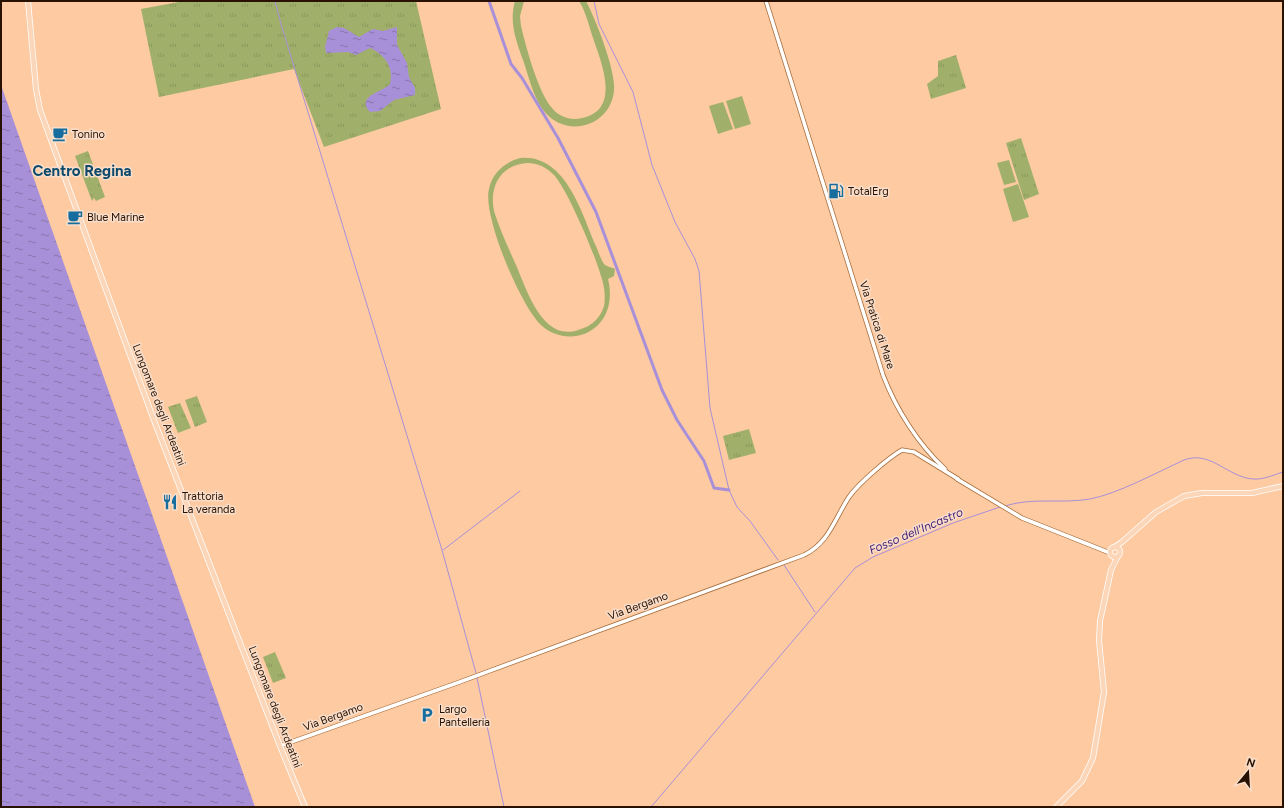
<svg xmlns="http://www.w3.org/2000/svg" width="1284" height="808" font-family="Figtree,sans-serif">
<defs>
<pattern id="grass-tufts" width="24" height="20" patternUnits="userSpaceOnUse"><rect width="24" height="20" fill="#a0b06b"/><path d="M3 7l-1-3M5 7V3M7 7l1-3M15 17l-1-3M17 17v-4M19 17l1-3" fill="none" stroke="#8a965b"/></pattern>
<pattern id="water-ripples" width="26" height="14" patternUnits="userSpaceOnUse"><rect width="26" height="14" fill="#a890d8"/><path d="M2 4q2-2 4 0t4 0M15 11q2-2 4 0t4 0" fill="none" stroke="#8974ad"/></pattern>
</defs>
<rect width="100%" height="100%" fill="#fecaa2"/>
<g fill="url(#grass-tufts)">
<polygon points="184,1 416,1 441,109 324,147 294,69 159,97 141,9"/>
<polygon points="956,55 966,88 931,99 927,84 938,76 938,61"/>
<polygon points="1021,138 1039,194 1024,200 1006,143"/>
<polygon points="88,151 105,197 96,201 94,198 92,201 75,156"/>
<polygon points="197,396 207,422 195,427 185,400"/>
<polygon points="180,403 191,428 178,433 168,407"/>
<polygon points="749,429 756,453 729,460 723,436"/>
<polygon points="275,652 286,678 273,683 263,657"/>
</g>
<g fill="#a0b06b" fill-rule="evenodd">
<path d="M515,1H524L520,16L521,26C526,47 538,92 552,108C559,117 571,121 582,118C622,110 601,62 593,38C589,26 586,12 579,1H586C596,20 616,71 614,91C610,127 566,139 544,111C533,97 529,77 523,60C516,40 509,22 515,1Z"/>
<polygon points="742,96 751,124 735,129 726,101"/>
<polygon points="723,102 733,129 718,134 709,106"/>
<path d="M520,158C565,154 581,211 595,244C598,250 600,258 604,264C607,267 611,267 615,269L614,276L608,279C612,295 610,312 599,324C583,341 557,340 541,325C521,307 482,215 489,189C492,173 505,162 520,158ZM527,163C538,163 546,167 554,175C568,190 601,267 604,288C605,294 605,301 604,306C601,317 592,326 581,329C543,345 527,290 516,265C508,247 500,230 494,211C489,187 500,165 527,163Z"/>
<polygon points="1009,160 1016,182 1004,185 997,163"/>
<polygon points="1018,184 1029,217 1013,222 1003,189"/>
</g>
<g fill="url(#water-ripples)">
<path d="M337,27L344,28L359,37L373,29L383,31L397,27V45L407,63L409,77L415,88V95L394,100L380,111L370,112C355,96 383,92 390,84C394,67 385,55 370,48L356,55L348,52L326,53L325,47L329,31Z"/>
<polygon points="1,85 255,807 1,807"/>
</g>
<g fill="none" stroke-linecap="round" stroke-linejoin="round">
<g stroke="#a890d8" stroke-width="1">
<polyline points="275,1 281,24 442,550 476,673"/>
<polyline points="594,1 599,24 633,92 652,165 675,222 695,259 699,271 710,408 729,490 737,507 750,521 778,560"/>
<path d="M1005,506C1032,497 1062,504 1090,499C1117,494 1158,472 1184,460C1211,450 1227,477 1253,479C1263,480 1273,475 1283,472"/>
<polyline points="443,550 520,491"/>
<polyline points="784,565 815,612"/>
<polyline points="477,678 504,807"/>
<polyline points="651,807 855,568 873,557 953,523 1000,507"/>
</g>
<polyline stroke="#a890d8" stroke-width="3" points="489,1 511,64 522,78 558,138 596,212 662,390 677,420 704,461 714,488 729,490"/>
<g stroke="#a66c3a" stroke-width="5">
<g id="minor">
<path d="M766,1L883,375C896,409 918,444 945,469"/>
<polyline points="957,479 1022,518 1110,553"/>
<path d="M280,746L457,683L804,555C829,543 835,518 849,497C858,484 888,458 902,450L914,452L958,479"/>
</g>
</g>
<g stroke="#fff" stroke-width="6">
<g id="major">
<polyline points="28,1 36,89 40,110 155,423 280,746 305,807"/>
<circle cx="1115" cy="552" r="5"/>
<polyline points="1113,548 1122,542 1156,512 1184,496 1202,493 1252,493 1283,486"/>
<polyline points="1056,807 1082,781 1093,758 1104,692 1099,640 1100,621 1111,570 1118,556"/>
</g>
</g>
<use href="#minor" stroke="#fff" stroke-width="3.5"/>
<use href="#major" stroke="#fcd6b8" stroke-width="4.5"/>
</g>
<defs>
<g id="cafe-bare" transform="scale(1.2)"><path d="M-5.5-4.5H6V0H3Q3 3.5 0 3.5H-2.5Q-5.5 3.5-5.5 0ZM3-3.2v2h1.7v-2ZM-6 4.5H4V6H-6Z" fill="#176e9e" stroke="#f8deca" stroke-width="2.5" paint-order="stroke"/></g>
<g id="fuel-bare" transform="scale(1.2)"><path d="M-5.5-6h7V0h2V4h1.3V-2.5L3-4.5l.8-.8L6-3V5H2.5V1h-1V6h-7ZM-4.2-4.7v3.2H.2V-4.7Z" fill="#176e9e" stroke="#f8deca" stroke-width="2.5" paint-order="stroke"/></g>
<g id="restaurant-bare" transform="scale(1.2)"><path d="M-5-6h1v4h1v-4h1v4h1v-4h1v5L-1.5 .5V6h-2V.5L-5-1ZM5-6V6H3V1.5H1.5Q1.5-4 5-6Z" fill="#176e9e" stroke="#f8deca" stroke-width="2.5" paint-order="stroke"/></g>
<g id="parking-bare" transform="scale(1.2)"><path d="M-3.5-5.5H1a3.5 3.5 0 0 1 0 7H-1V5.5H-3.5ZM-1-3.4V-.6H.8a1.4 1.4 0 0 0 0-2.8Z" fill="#176e9e" stroke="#f8deca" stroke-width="2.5" paint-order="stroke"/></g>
</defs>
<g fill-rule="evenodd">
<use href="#cafe-bare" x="60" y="134"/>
<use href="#fuel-bare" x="836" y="191"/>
<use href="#cafe-bare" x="75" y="217"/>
<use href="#restaurant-bare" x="170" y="502"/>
<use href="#parking-bare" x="427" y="715"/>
</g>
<g text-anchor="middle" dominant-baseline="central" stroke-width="3" stroke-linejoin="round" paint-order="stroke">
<g font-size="11" fill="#281100" stroke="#f8deca" text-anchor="start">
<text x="72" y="134">Tonino</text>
<text x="848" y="191">TotalErg</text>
<text x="87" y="217">Blue Marine</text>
<text x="182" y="496">Trattoria<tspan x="182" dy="13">La veranda</tspan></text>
<text x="439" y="709">Largo<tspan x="439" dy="13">Pantelleria</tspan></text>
</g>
<g font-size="11" fill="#281100" stroke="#f8deca">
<text transform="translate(877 325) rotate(72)">Via Pratica di Mare</text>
<text transform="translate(159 405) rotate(69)">Lungomare degli Ardeatini</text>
<text transform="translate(638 606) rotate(-20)">Via Bergamo</text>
<text transform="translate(275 707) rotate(69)">Lungomare degli Ardeatini</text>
<text transform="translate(333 717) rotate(-20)">Via Bergamo</text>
</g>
<g font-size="12" font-style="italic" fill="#492579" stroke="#f8deca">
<text transform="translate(916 531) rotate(-23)">Fosso dell'Incastro</text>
</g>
<g font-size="15" font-weight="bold" fill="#0d496a" stroke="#f8deca">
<text x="82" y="171">Centro Regina</text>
</g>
</g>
<rect width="1284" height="808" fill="none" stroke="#281100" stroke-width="4"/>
<g transform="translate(1248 772) rotate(18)" stroke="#f8deca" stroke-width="3" paint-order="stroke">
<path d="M0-3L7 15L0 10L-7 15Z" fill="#281100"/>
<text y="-6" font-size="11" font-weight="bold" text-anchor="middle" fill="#281100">N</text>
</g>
</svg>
